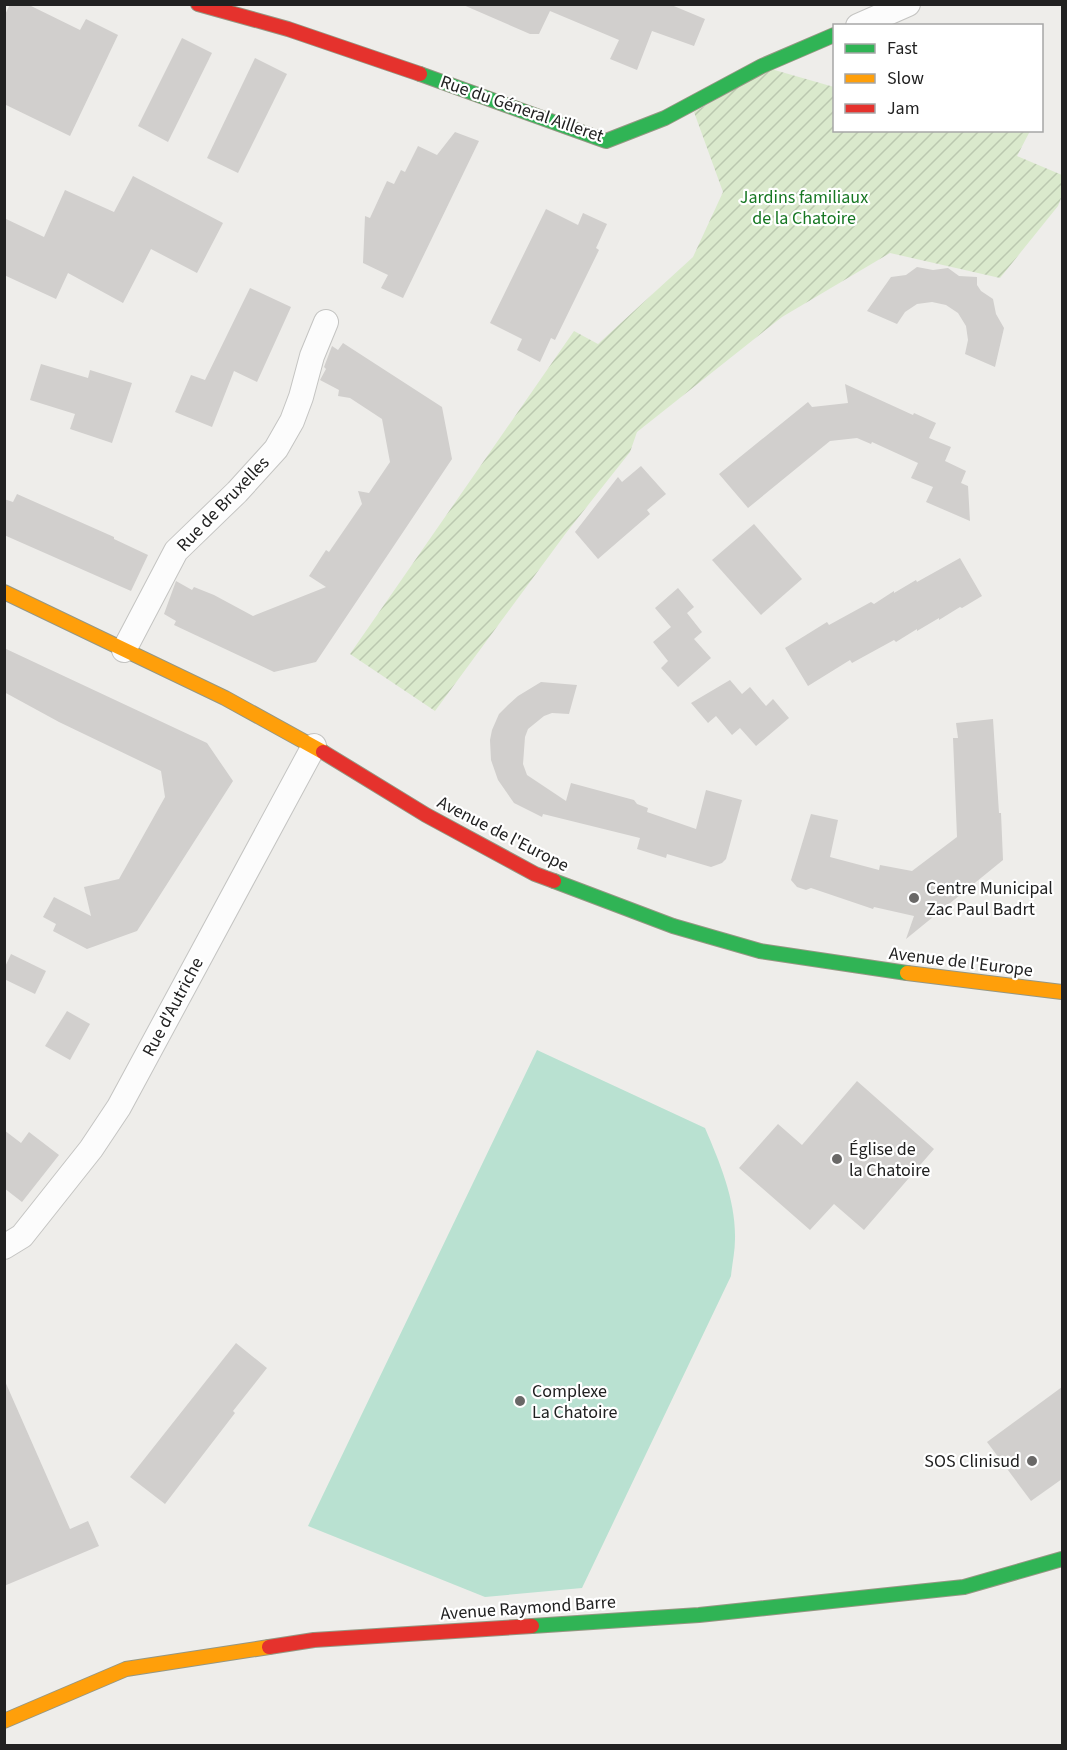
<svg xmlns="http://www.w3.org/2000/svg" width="1067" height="1750" font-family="'Source Sans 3',sans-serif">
<defs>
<pattern id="garden-furrows" width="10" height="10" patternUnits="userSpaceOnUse" patternTransform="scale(1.5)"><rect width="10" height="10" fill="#dae9cc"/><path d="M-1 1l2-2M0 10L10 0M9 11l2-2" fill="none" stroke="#bbc8af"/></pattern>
</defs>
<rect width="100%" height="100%" fill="#eeedea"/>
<polygon fill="url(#garden-furrows)" points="771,69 834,87 834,130 1030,131 1017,156 1062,175 1062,196 1058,206 1000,278 890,253 782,317 637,432 630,452 566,533 435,711 350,654 574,331 598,344 693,257 723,192 694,112"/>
<path fill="#b9e1d1" d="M537,1050L705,1128C720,1163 736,1201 735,1239C735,1252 732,1264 731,1276L582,1588L485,1597L308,1526Z"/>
<g fill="#d1cfcd">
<polygon points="10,4 27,4 80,30 86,19 118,35 70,136 4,104 4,17"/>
<polygon points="461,4 669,4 705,19 694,46 652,31 637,70 610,59 619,40 550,11 539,34 530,34"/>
<polygon points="182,38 212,53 168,142 138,126"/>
<polygon points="255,58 287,74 238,173 207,158"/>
<polygon points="455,132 479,141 403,298 381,288 388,275 363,263 365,216 370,218 387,181 394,184 401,170 405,172 418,146 437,155"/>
<polygon points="133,176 223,223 197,273 151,249 123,303 68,273 56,299 4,275 4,218 44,237 65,190 114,212"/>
<polygon points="546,209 578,225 583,213 607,224 596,248 599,250 555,340 551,338 540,362 517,350 522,339 490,323"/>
<polygon points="917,267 933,270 948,268 959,276 977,277 977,285 981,291 993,299 996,314 1004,328 995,367 965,354 968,340 966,326 958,313 946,305 932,302 917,304 905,312 897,324 867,311 891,277 906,275"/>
<polygon points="250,288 291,307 257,382 234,371 212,427 175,412 191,375 205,380"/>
<polygon points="343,343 442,407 452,459 316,662 274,672 174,625 176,621 164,614 176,581 192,590 194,587 214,595 253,616 326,587 309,576 326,550 329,552 362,504 358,491 369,493 390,462 382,419 350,398 338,396 339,390 320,380 326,369 324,367 332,346 338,350"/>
<polygon points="41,364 88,378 90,370 132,383 112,443 70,429 75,414 30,400"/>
<polygon points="845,384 913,415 914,413 936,423 929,438 951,447 945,461 966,471 961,483 968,486 970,521 926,502 933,487 911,478 918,463 872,442 871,444 857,438 830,441 748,508 719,474 808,402 812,407 848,403"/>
<polygon points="641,466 666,494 647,510 650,514 598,559 575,532 618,477 622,482"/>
<polygon points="17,494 114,537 114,539 148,555 131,591 4,535 4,499 13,502"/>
<polygon points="754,524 802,579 761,615 712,560"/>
<polygon points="960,558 982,596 962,608 960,607 939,620 939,618 917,631 917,629 896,642 894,640 852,663 850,660 808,686 785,648 827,622 829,625 871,602 874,604 894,591 894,593 916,580 917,582"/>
<polygon points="678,588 694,607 687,613 702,632 694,639 711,658 678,687 661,668 668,661 653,642 671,627 655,608"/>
<polygon points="4,648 207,743 233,781 137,931 87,949 53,931 56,924 43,917 54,897 91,916 84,887 119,879 165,797 161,771 59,722 4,692"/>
<polygon points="730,680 742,694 750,687 766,706 773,699 789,718 756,746 740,728 732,735 716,716 708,723 691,703"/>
<polygon points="541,682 577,685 569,714 552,713 544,716 528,729 525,737 523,764 527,775 566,801 571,783 634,800 637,804 648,808 647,812 696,829 706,790 742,800 726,859 722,863 711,867 667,854 666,858 637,849 640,838 543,814 542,817 514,803 498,780 491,760 490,740 492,730 499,714 508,705 518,696"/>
<polygon points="993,719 999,813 1001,813 1003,860 906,939 914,916 874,907 873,909 811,888 806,890 797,887 791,880 811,814 838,820 830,857 879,870 880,865 912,871 957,837 953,738 958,738 956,723"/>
<polygon points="11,954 46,971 35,994 4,979 4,969"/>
<polygon points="67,1011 90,1024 70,1060 45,1046"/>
<polygon points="857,1081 934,1149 864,1230 834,1204 810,1230 739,1168 778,1124 802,1145"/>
<polygon points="4,1130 21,1143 29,1132 59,1155 22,1202 4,1188"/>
<polygon points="236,1343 267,1368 233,1411 235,1413 165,1504 130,1477"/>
<polygon points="4,1379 70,1529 88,1521 99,1546 4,1586"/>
<polygon points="1062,1387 1062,1479 1031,1501 987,1442"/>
</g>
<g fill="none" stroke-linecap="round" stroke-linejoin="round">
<g stroke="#c4c4c2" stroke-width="26">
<g id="street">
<polyline points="858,26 908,4"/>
<polyline points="124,650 176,551 237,492 276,449 292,421 301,397 312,356 326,322"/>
<polyline points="4,1247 22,1236 91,1149 119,1107 314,746"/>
</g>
</g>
<g stroke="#959783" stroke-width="16">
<g id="fast">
<polyline points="420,74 606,141 665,118 762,66 834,35"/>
<polyline points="554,881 673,926 760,951 907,973"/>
<polyline points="532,1626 699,1615 964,1587 1062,1559"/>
</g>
</g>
<g stroke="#959783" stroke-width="16">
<g id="slow">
<polyline points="4,592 225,698 323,752"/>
<polyline points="907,973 1062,992"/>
<polyline points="4,1721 126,1669 269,1647"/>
</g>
</g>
<g stroke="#959783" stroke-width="16">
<g id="jam">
<polyline points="198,4 288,29 420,74"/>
<polyline points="323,752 426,815 535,874 554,881"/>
<polyline points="269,1647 314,1640 532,1626"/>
</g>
</g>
<use href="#street" stroke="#fcfcfc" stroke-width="24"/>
<use href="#fast" stroke="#30b455" stroke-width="14"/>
<use href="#slow" stroke="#ff9f0a" stroke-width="14"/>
<use href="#jam" stroke="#e5322d" stroke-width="14"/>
</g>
<g fill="#696867" stroke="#fff" stroke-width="2">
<circle cx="914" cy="898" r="6"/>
<circle cx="837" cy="1159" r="6"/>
<circle cx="520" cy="1401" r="6"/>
<circle cx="1032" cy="1461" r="6"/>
</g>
<g text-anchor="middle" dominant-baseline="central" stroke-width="4.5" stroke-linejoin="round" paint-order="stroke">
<g font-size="18" fill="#212121" stroke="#fff">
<text transform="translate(522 109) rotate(19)">Rue du Géneral Ailleret</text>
<text transform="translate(223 504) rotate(-46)">Rue de Bruxelles</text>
<text transform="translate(503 834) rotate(27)">Avenue de l'Europe</text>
<text transform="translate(961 962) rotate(7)">Avenue de l'Europe</text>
<text transform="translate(173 1007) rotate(-62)">Rue d'Autriche</text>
<text transform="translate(528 1608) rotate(-4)">Avenue Raymond Barre</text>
</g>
<g font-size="18" fill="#167722" stroke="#fff">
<text x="804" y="197">Jardins familiaux<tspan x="804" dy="21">de la Chatoire</tspan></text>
</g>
<g font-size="18" fill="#212121" stroke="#fff" text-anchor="start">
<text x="926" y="888">Centre Municipal<tspan x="926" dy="21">Zac Paul Badrt</tspan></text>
<text x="849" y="1149">Église de<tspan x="849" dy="21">la Chatoire</tspan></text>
<text x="532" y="1391">Complexe<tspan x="532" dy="21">La Chatoire</tspan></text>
<text x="1020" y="1461" text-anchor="end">SOS Clinisud</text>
</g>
</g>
<rect width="1067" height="1750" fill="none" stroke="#212121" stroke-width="12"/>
<rect x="833" y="24" width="210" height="108" fill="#ffffff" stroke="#a6a6a6" stroke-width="1.5"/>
<rect x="845" y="44" width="30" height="9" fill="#30b455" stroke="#a6a6a6" stroke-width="1.5"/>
<text x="887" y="54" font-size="18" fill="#212121">Fast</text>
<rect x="845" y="74" width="30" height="9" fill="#ff9f0a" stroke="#a6a6a6" stroke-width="1.5"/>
<text x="887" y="84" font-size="18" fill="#212121">Slow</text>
<rect x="845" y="104" width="30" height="9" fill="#e5322d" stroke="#a6a6a6" stroke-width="1.5"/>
<text x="887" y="114" font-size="18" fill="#212121">Jam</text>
</svg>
